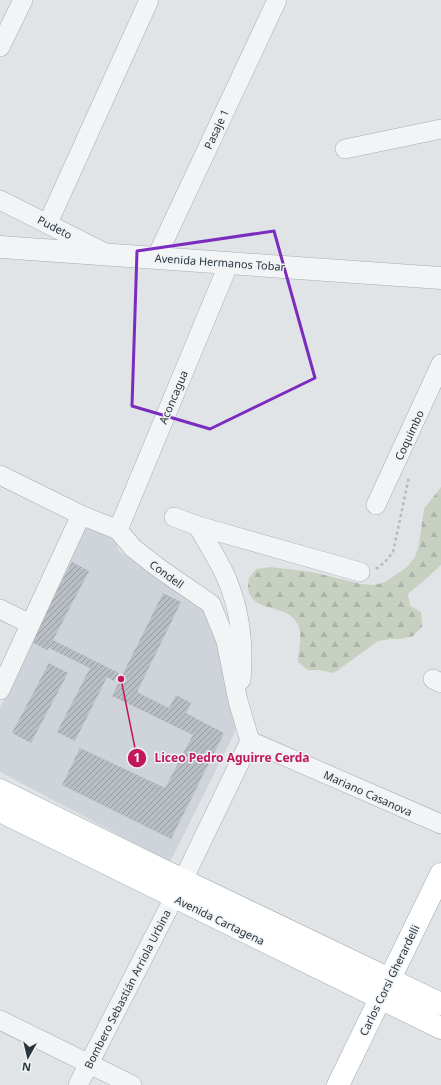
<svg xmlns="http://www.w3.org/2000/svg" width="441" height="1085" font-family="'Noto Sans',sans-serif">
<defs>
<pattern id="forest-firs" width="22" height="20" patternUnits="userSpaceOnUse"><rect width="22" height="20" fill="#c8d0c2"/><path d="M5 1l3.5 6h-7zM16 11l3.5 6h-7z" fill="#acb3a8"/></pattern>
<pattern id="building-hatch" width="6" height="6" patternUnits="userSpaceOnUse"><rect width="6" height="6" fill="#b8bec3"/><path d="M-1 1l2-2M0 6l6-6M5 7l2-2" fill="none" stroke="#969ba0"/></pattern>
</defs>
<rect width="100%" height="100%" fill="#e0e4e7"/>
<polygon fill="#ced4d9" points="83,524 111,529 119,551 207,610 223,651 238,726 170,862 0,772 0,708"/>
<path fill="url(#forest-firs)" d="M441,487V565L427,578L408,594L410,606L421,612L422,627L413,636L401,639H390L378,641L334,673L320,670H308L298,662C298,650 303,635 298,625C289,602 247,614 248,585C248,585 249,580 249,579C250,576 254,572 256,569L270,567L312,572L361,584L374,585L385,582L407,567L415,557L419,545L424,509Z"/>
<g fill="url(#building-hatch)">
<polygon points="72,562 89,571 53,640 119,673 114,681 107,677 75,741 57,732 90,668 49,648 47,650 30,641"/>
<polygon points="163,593 181,602 137,692 169,708 176,695 191,703 186,713 224,733 171,839 62,785 80,748 165,788 193,735 112,696"/>
<polygon points="49,663 68,673 31,743 12,733"/>
</g>
<g fill="none" stroke-linecap="round" stroke-linejoin="round">
<g stroke="#a6acb1" stroke-width="20">
<g id="minor">
<polyline points="0,47 23,0"/>
<polyline points="345,149 441,129"/>
<polyline points="0,200 107,254"/>
<polyline points="48,223 149,0"/>
<polyline points="156,258 277,0"/>
<polyline points="0,475 81,515 118,530 133,548 160,569 211,604 226,641 238,701 250,741"/>
<polyline points="376,505 441,364"/>
<polyline points="174,517 198,526 360,572"/>
<path d="M198,526C207,543 218,559 226,577C240,609 244,645 241,680"/>
<polyline points="118,530 229,263"/>
<polyline points="0,609 30,624"/>
<polyline points="433,679 441,683"/>
<polyline points="0,690 81,515"/>
<polyline points="250,741 441,824"/>
<polyline points="0,1020 132,1085"/>
<polyline points="78,1085 183,880 250,741"/>
</g>
</g>
<g stroke="#a6acb1" stroke-width="23">
<polyline id="tertiary" points="0,247 441,278"/>
</g>
<g stroke="#a0aab2" stroke-width="23">
<g id="primary">
<polyline points="0,790 183,880 441,1004"/>
<polyline points="0,811 441,1028"/>
<polyline points="338,1085 441,874"/>
</g>
</g>
<polyline stroke="#b6babe" stroke-width="2.5" stroke-dasharray="3 3" stroke-linecap="butt" points="376,569 385,562 393,552 409,477"/>
<use href="#minor" stroke="#f2f4f6" stroke-width="19"/>
<use href="#tertiary" stroke="#f2f4f6" stroke-width="22"/>
<use href="#primary" stroke="#fff" stroke-width="22"/>
</g>
<path fill="none" stroke="#7b2cbf" stroke-width="3" stroke-linejoin="round" d="M274,231L315,378L210,429L132,406L137,251Z"/>
<g text-anchor="middle" dominant-baseline="central" stroke-width="3" stroke-linejoin="round" paint-order="stroke">
<g font-size="11" fill="#2a343d" stroke="#eff3f5">
<text transform="translate(216 129) rotate(-65)">Pasaje 1</text>
<text transform="translate(55 227) rotate(27)">Pudeto</text>
<text transform="translate(220 262) rotate(4)">Avenida Hermanos Tobar</text>
<text transform="translate(173 397) rotate(-67)">Aconcagua</text>
<text transform="translate(409 435) rotate(-65)">Coquimbo</text>
<text transform="translate(167 574) rotate(36)">Condell</text>
<text transform="translate(368 793) rotate(24)">Mariano Casanova</text>
<text transform="translate(220 920) rotate(26)">Avenida Cartagena</text>
<text transform="translate(389 980) rotate(-64)">Carlos Corsi Gherardelli</text>
<text transform="translate(127 989) rotate(-63)">Bombero Sebastián Arriola Urbina</text>
</g>
</g>
<path fill="none" stroke="#c2185b" stroke-width="1.5" d="M121 679L137 758"/>
<g fill="#c2185b" stroke="#eff3f5" stroke-width="1.5">
<circle cx="121" cy="679" r="4"/>
<circle cx="137" cy="758" r="10"/>
</g>
<g font-size="12" text-anchor="middle" font-weight="bold" fill="#fff">
<text x="137" y="762">1</text>
</g>
<g font-size="12" text-anchor="middle" font-weight="bold" fill="#c2185b" stroke="#eff3f5" stroke-width="3" stroke-linejoin="round" paint-order="stroke">
<text x="232" y="762">Liceo Pedro Aguirre Cerda</text>
</g>
<g transform="translate(28 1057) rotate(188)" stroke="#eff3f5" stroke-width="3" paint-order="stroke">
<path d="M0-3L7 15L0 10L-7 15Z" fill="#2a343d"/>
<text y="-6" font-size="11" font-weight="bold" text-anchor="middle" fill="#2a343d">N</text>
</g>
</svg>
